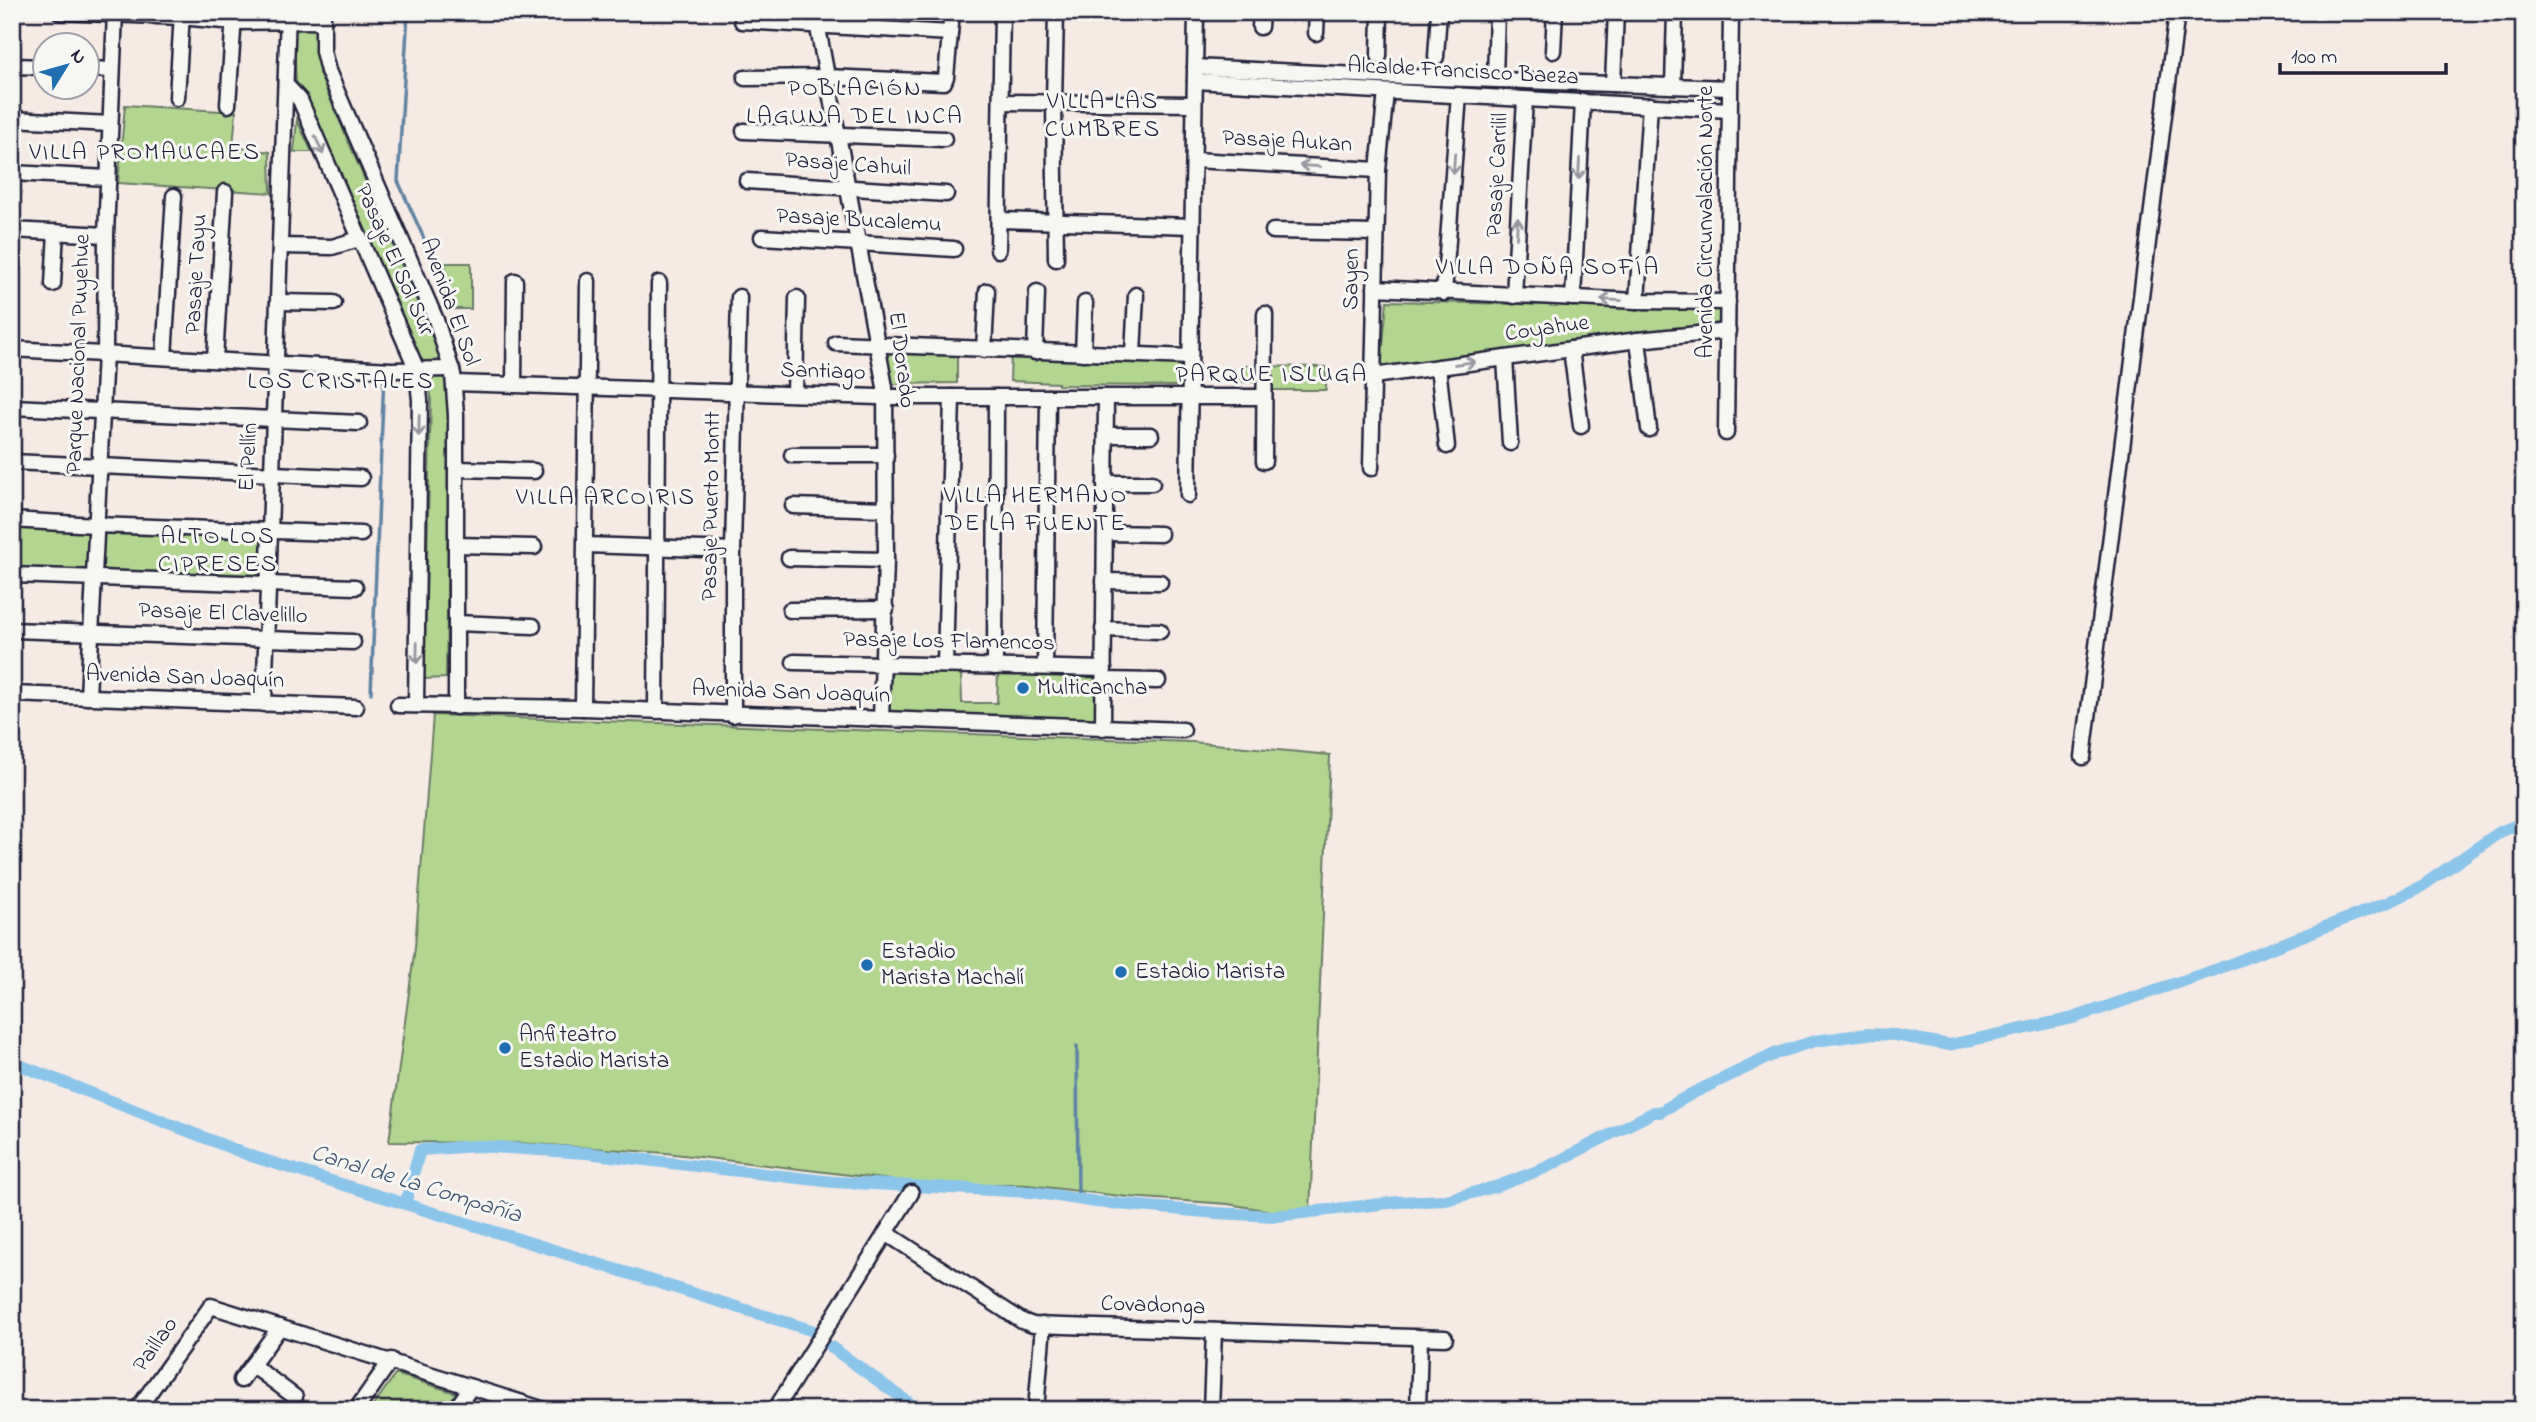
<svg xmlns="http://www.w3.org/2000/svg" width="2536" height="1422" font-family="'Indie Flower',sans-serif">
<rect width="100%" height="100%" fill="#f6eae5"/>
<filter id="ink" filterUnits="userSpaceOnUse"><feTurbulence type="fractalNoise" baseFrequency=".0143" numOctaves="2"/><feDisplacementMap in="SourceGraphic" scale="14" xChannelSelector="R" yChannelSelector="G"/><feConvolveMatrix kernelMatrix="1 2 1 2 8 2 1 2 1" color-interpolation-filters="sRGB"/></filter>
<g filter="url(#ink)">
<g fill="#b2d690" stroke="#6a7c66" stroke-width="2">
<polygon points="824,12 885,12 885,21 825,17"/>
<polygon points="293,27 317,29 319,73 443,362 421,362 296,81"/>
<polygon points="125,105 236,112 233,147 270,152 271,193 118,183"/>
<polygon points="297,120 312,152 294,152"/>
<rect x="445" y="263" width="26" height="46"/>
<polygon points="1387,301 1719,309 1720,325 1381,367"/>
<polygon points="884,345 957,349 957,383 892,384"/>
<polygon points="1011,352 1180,356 1180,386 1058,385 1058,383 1010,381"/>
<polygon points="1240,366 1326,367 1326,390 1272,390 1272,382 1240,382"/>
<polygon points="428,374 446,374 450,397 446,678 424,679 431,397"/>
<polygon points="12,523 263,530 260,579 12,567"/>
<polygon points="888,668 961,669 962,703 997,703 998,673 1098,673 1098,725 887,716"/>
<polygon points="433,715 1192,742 1330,755 1310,1211 1277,1212 1228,1204 1128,1197 1028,1185 1000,1184 943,1189 900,1181 666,1153 519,1143 389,1142 415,947"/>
<polygon points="395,1375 399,1375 459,1394 452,1410 370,1410"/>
</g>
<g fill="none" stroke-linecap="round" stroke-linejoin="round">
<g stroke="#6184a4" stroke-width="3.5">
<polyline points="408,12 398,181 426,243"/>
<polyline points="371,693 384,375"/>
<polyline points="1077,1046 1078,1200"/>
</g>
<g stroke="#8bc5ea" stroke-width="12">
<polyline points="12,1062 251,1156 814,1331"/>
<polyline points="405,1204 420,1150 477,1146 586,1153 833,1182 1032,1192 1096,1202 1216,1213 1276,1216 1398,1202 1446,1200 1498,1186 1545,1168 1654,1112 1660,1112 1693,1093 1777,1053 1815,1041 1867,1034 1895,1035 1949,1045 2073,1018 2215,970 2389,902 2422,886 2500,832 2524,822"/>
<polyline points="831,1347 919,1410"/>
</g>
<g stroke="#22223b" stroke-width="19">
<g id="minor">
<polyline points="60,12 181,17 234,22 323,21"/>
<polyline points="323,12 323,51 328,71 436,320 453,374 456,415 456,707"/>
<polyline points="815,12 885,387 886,560 881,719"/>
<polyline points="742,21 950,33"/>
<polyline points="1260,27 1261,12"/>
<polyline points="1316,33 1317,12"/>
<polyline points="1553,51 1555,12"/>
<polyline points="1379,56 1380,12"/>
<polyline points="1436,57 1439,12"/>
<polyline points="12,66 46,67"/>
<polyline points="1195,67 1379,76 1729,88"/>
<polyline points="88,69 112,70"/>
<polyline points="745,78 826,77 944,82 946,77 952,12"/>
<polyline points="1495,79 1497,12"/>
<polyline points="1195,81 1729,110"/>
<polyline points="1613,84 1616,12"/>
<polyline points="287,86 300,100 417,370 420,400 416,705"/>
<polyline points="1673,86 1675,12"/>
<polyline points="177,98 182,12"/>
<polyline points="1001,102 1194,104"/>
<polyline points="228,105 234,16"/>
<polyline points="12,119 110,124"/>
<polyline points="744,131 944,139"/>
<polyline points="1194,160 1378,170"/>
<polyline points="12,173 108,178"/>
<polyline points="747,181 946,194"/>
<polyline points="999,220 1192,226"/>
<polyline points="12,230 106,235"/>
<polyline points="1273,231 1376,233"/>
<polyline points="762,237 954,249"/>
<polyline points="281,246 332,247 359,239"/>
<polyline points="998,250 1002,12"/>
<polyline points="1056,259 1054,102 1056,12"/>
<polyline points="53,284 56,232"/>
<polyline points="1375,288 1637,301 1728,302"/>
<polyline points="1444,293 1459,95"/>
<polyline points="1514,296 1525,99"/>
<polyline points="1573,298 1583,101"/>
<polyline points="1637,301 1650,105"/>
<polyline points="278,302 334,303"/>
<polyline points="1638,340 1649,429"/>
<polyline points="836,343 1190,357"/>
<polyline points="12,349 391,370 452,369"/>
<polyline points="1571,349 1581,426"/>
<polyline points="984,350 987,291"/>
<polyline points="1035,352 1037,292"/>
<polyline points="1083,353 1085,303"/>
<polyline points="1133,354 1136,295"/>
<polyline points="164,357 174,196"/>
<polyline points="1505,358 1510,443"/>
<polyline points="215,359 225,192"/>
<polyline points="1438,367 1447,446"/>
<polyline points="1373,376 1638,340 1728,331"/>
<polyline points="455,383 878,397 1264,397"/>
<polyline points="514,385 515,281"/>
<polyline points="795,394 797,298"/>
<polyline points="12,407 359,423"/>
<polyline points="1726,433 1731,12"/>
<polyline points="1106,435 1151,435"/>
<polyline points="792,455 886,455"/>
<polyline points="1264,461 1265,314"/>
<polyline points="12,462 361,478"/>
<polyline points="1371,468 1378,170 1386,92"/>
<polyline points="456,469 534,471"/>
<polyline points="1105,483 1152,483"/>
<polyline points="1188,495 1196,12"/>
<polyline points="793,506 886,509"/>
<polyline points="12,520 95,525 361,534"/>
<polyline points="1105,533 1160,534"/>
<polyline points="456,545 534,547"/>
<polyline points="586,545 733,550"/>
<polyline points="789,558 886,560"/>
<polyline points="12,575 355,587"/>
<polyline points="1104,581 1160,582"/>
<polyline points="790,610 886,609"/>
<polyline points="456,623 533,626"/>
<polyline points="1103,629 1160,631"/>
<polyline points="12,630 353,642"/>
<polyline points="794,662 1104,669"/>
<polyline points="945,665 952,397"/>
<polyline points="995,667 996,397"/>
<polyline points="1045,667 1048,397"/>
<polyline points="1104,680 1158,681"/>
<polyline points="12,694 356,707"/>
<polyline points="88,697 105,353 106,235 115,12"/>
<polyline points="264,704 288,12"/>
<polyline points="398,705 583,708 1183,730"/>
<polyline points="583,708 588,281"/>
<polyline points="656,711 659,283"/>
<polyline points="733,715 733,550 739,297"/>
<polyline points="1103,728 1106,397"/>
<polyline points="2083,757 2177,12"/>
<polyline points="886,1233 1022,1321 1033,1325 1445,1338"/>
<polyline points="252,1365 295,1397"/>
<polyline points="241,1380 280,1327"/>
<polyline points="137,1410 211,1306 545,1410"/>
<polyline points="356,1410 391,1360"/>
<polyline points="455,1410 471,1387"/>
<polyline points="775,1410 911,1193"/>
<polyline points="1036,1410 1043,1325"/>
<polyline points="1211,1410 1214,1331"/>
<polyline points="1418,1410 1420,1338"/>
</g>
</g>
<use href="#minor" stroke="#f6f6f2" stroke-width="14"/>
</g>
<defs><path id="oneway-shaft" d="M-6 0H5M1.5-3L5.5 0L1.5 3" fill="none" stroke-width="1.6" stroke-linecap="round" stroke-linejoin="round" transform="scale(1.75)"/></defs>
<g stroke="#9797a0">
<use href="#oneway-shaft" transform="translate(319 145) rotate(67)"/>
<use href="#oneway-shaft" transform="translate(1454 164) rotate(94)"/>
<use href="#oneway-shaft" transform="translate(1310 166) rotate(-177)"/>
<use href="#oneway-shaft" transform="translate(1579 169) rotate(93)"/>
<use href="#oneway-shaft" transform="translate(1517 228) rotate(-87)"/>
<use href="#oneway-shaft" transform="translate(1611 300) rotate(-177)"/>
<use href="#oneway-shaft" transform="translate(1465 363) rotate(-8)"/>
<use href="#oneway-shaft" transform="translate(419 426) rotate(91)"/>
<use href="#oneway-shaft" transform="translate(417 653) rotate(91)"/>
</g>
</g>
<g fill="#1f6fb2" stroke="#f6f6f2" stroke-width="2.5">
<circle cx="1023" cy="688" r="7"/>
<circle cx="867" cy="965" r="7"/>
<circle cx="1121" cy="972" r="7"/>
<circle cx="505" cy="1048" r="7"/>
</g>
<g text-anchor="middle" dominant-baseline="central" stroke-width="6" stroke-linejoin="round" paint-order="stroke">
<g font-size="23" fill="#22223b" stroke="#f6f6f2">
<text transform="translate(1463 72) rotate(3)">Alcalde Francisco Baeza</text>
<text transform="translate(1287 142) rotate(3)">Pasaje Aukan</text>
<text transform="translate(848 165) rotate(4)">Pasaje Cahuil</text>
<text transform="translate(1498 175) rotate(-87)">Pasaje Carrilil</text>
<text transform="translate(859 221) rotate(3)">Pasaje Bucalemu</text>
<text transform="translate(1706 222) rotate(-90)">Avenida Circunvalación Norte</text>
<text transform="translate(394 260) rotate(66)">Pasaje El Sol Sur</text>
<text transform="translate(197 274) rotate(-87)">Pasaje Tayu</text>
<text transform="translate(1352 279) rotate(-89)">Sayen</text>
<text transform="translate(449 302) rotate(70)">Avenida El Sol</text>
<text transform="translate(1547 329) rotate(-8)">Coyahue</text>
<text transform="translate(79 354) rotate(-88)">Parque Nacional Puyehue</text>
<text transform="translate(901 360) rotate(83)">El Dorado</text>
<text transform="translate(823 372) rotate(2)">Santiago</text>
<text transform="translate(249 457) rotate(-87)">El Pellín</text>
<text transform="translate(712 506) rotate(-89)">Pasaje Puerto Montt</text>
<text transform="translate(223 614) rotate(2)">Pasaje El Clavelillo</text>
<text transform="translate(949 642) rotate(1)">Pasaje Los Flamencos</text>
<text transform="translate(185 678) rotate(2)">Avenida San Joaquín</text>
<text transform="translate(791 693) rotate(2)">Avenida San Joaquín</text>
<text transform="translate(1153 1306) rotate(2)">Covadonga</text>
<text transform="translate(156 1345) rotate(-55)">Paillao</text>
</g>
<g font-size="23" fill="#22223b" stroke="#f6f6f2" text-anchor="start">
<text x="1037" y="688">Multicancha</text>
<text x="881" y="952">Estadio<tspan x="881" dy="26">Marista Machalí</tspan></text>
<text x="1135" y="972">Estadio Marista</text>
<text x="519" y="1035">Anfiteatro<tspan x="519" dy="26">Estadio Marista</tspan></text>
</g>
<g font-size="24" letter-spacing="2" fill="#22223b" stroke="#f6f6f2">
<text x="855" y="89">POBLACIÓN<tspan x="855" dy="28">LAGUNA DEL INCA</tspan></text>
<text x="1103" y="102">VILLA LAS<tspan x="1103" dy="28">CUMBRES</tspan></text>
<text x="145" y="153">VILLA PROMAUCAES</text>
<text x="1548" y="268">VILLA DOÑA SOFÍA</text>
<text x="1272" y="375">PARQUE ISLUGA</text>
<text x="341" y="382">LOS CRISTALES</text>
<text x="1036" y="496">VILLA HERMANO<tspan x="1036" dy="28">DE LA FUENTE</tspan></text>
<text x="606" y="498">VILLA ARCOIRIS</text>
<text x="218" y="537">ALTO LOS<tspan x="218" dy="28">CIPRESES</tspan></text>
</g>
<g font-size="24" font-style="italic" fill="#425370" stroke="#f6f6f2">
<text transform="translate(416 1185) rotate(17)">Canal de La Compañía</text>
</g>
</g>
<rect width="2536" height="1422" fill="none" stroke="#f6f6f2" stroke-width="42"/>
<rect x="21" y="21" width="2494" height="1380" fill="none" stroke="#22223b" stroke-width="2.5" filter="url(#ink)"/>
<g transform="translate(66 66) rotate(53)"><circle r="33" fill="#f6f6f2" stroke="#a1a1a9" stroke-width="2"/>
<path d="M0-5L12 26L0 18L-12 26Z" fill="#1f6fb2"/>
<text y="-10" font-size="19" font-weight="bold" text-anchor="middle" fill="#22223b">N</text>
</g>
<path d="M2280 63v10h166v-10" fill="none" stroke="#22223b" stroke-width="3.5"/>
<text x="2291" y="63" font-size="21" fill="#22223b" stroke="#f6f6f2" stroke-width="5" paint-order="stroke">100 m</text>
</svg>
